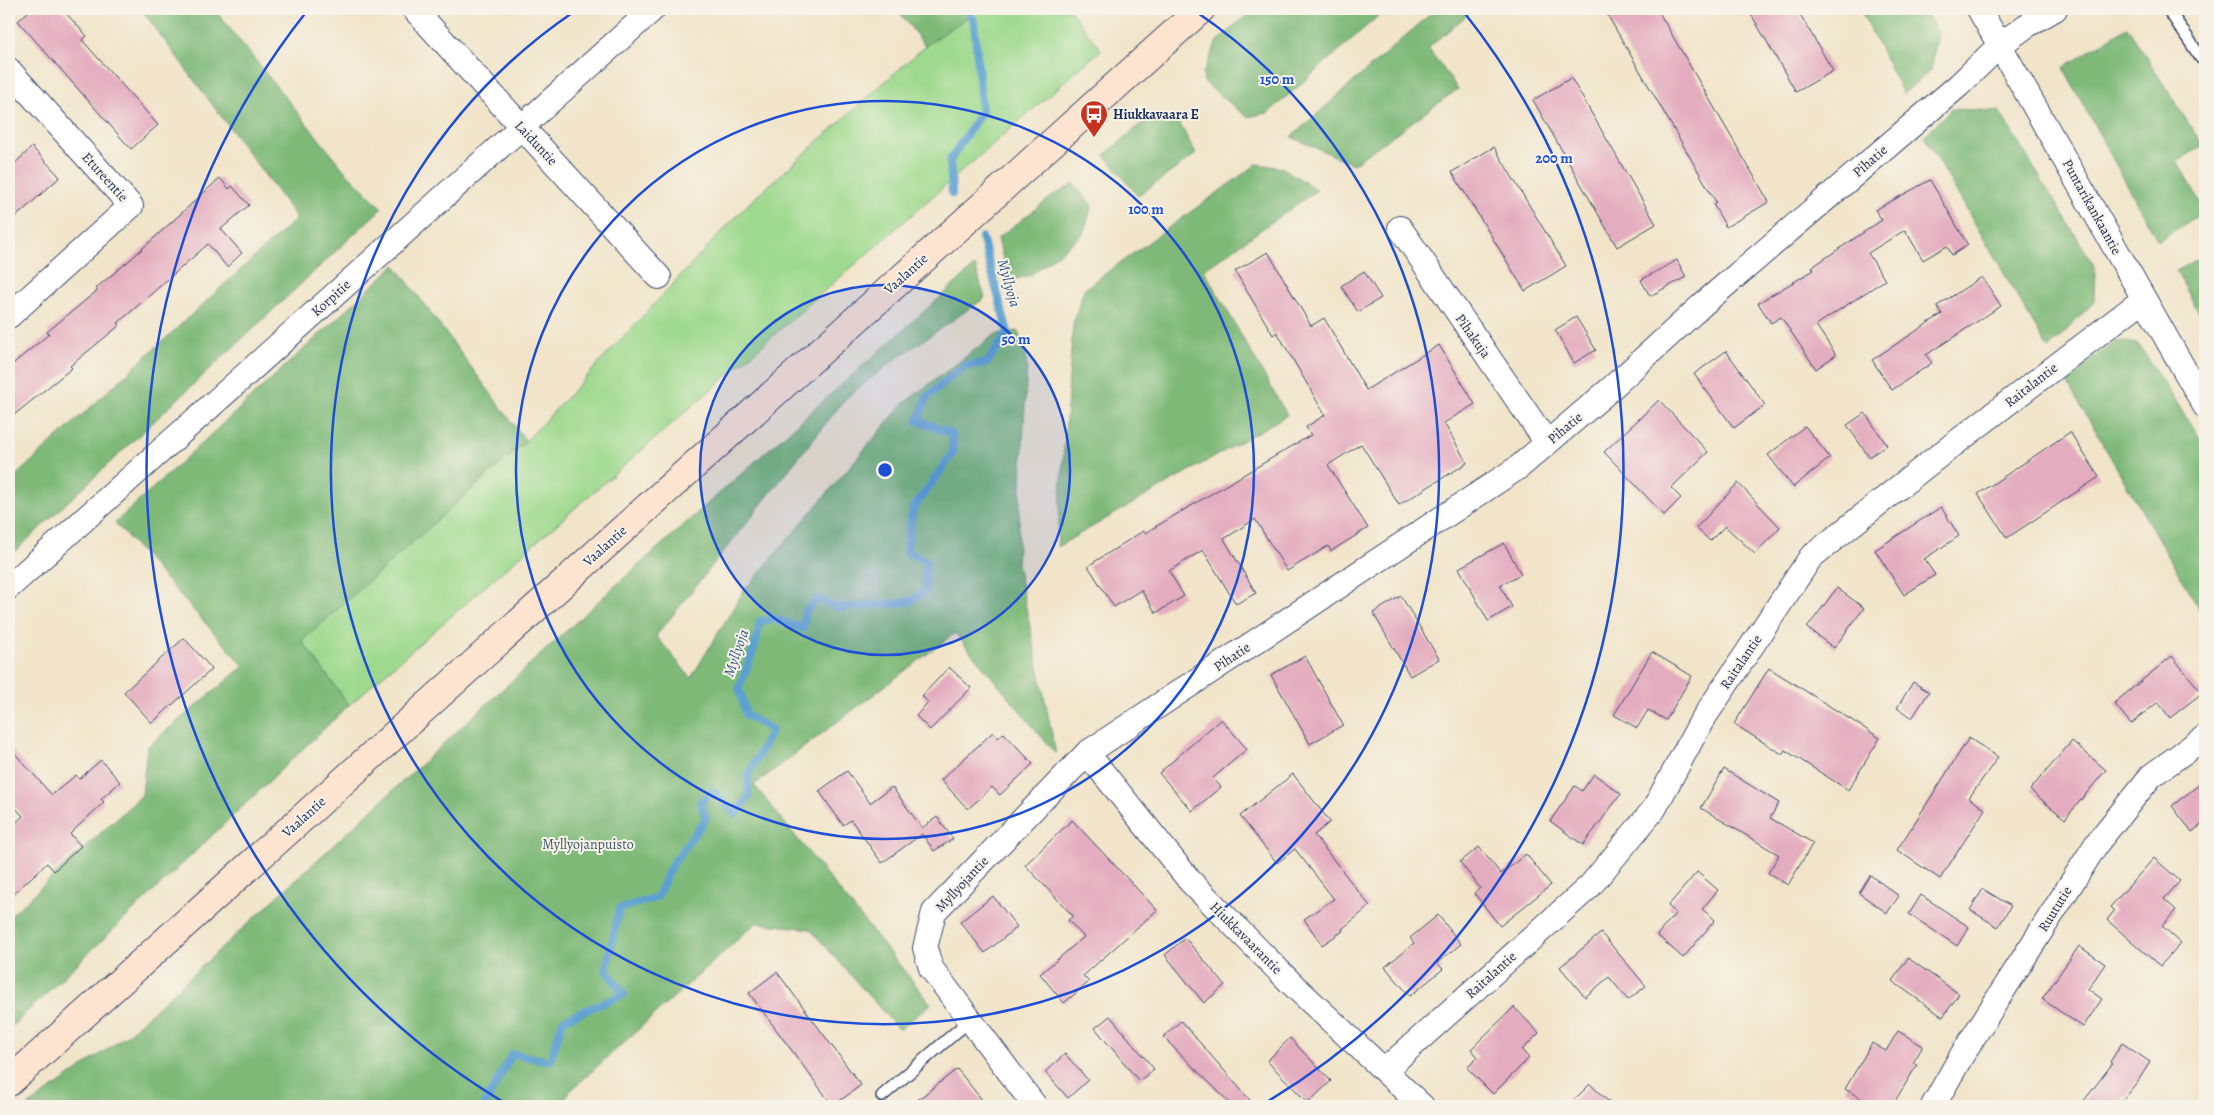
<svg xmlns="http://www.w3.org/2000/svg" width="2214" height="1115" font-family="Alegreya,serif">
<rect width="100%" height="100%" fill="#f7f3e8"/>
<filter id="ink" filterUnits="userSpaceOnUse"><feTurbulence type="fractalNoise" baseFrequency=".02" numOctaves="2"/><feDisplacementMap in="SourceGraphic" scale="10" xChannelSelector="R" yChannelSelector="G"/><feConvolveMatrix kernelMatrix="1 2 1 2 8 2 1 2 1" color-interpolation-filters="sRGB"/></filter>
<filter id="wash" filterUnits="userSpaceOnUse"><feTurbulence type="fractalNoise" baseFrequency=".0096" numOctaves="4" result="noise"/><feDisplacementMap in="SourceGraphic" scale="20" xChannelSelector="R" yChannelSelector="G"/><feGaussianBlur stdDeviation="1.12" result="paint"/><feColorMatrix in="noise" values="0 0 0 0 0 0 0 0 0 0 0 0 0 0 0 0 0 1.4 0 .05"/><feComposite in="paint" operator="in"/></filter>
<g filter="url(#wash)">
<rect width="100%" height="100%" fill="#f1e4c9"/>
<polygon fill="#9ed98d" stroke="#5c8476" points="979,9 1069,9 1101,50 349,705 301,641 526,441 747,205 925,46"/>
<g fill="#7eb978" stroke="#4c746b">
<polygon points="141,9 214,9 344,170 382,208 9,557 9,482 297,218"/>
<polygon points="897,9 979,9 925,46"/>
<polygon points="1254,9 1386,9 1268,113 1247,117 1204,82 1203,74 1217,41"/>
<polygon points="1436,9 1474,9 1428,48 1458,89 1353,164 1291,137"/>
<polygon points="1860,9 1924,9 1938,33 1931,70 1903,94"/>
<polygon points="2127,27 2203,146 2177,161 2205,211 2158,241 2063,68"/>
<polygon points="1951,109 1999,111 2095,267 2094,302 2048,349 1924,136"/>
<polygon points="1177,119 1196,154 1138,196 1105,155 1143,122"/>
<polygon points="1257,164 1283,168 1317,190 1204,270 1287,415 1057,547 1073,324 1084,289"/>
<polygon points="1074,184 1092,206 1083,234 1031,275 1008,281 998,238 1054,195"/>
<polygon points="2205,255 2205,323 2176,271"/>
<polygon points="395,265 526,441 302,641 349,705 9,1029 9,917 142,795 147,747 244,666 115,523"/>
<polygon points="975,266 985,298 890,363 846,398 656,636 691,678 743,592 904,403 996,334 1018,331 1027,364 1017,564 1056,754 955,633 754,785 931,1004 899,1030 810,929 756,923 569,1092 561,1106 28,1106 127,1035 614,587"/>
<polygon points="2116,341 2138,344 2205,446 2205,619 2065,379"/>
</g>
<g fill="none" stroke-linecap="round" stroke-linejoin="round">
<g stroke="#5ca0d1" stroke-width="8">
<polyline points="952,194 950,160 982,111 974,21 968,9"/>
<polyline points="484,1106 512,1054 550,1061 563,1020 624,994 606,970 619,909 657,897 670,868 706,818 700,802 713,791 735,814 748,797 748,775 772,730 746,715 739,688 755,646 760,621 774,619 803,628 805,612 817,599 839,608 909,602 925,591 926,561 906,552 913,509 953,453 952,434 918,421 927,397 964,366 987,363 1008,332 982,237"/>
</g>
</g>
<g id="blocks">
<g fill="#e4acbf">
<polygon points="31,9 62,9 87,36 82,40 158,125 131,149 18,21"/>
<polygon points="1621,9 1657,9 1769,202 1726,227 1713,204 1716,202 1608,16"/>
<polygon points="1748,9 1797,9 1833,71 1796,92"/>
<polygon points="1571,78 1656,224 1617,247 1533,100"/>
<polygon points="32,147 60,177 9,223 9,169"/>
<polygon points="1494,147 1566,266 1525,291 1452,172"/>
<polygon points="220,178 229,189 232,186 249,205 221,229 242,253 227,267 208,244 118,323 120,325 70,366 72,368 9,419 9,367 49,334 47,332 98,290 96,288 131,259"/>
<polygon points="1930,180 1968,245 1952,255 1947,246 1923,260 1905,230 1868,253 1885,280 1816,325 1836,355 1816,369 1781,317 1771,323 1758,303 1814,270 1812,267 1882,220 1875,210"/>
<polygon points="1268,252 1311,326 1324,318 1366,390 1439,345 1475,404 1444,423 1467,463 1399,505 1361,444 1328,465 1368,528 1331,551 1328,546 1287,571 1255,519 1224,539 1256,593 1236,604 1203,550 1169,571 1184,596 1156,613 1141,590 1114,607 1088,566 1143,531 1145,533 1311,435 1306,427 1325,415 1277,332 1273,335 1235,271"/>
<polygon points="1677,260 1686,277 1650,296 1641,280"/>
<polygon points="1364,271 1381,298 1358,312 1341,286"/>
<polygon points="1982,277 2001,306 1926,355 1932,363 1892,390 1872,360 1942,314 1937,306"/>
<polygon points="1576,317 1596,350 1574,363 1555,330"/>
<polygon points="1726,351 1765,405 1734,428 1694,374"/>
<polygon points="1659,400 1708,452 1671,488 1681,498 1664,515 1604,452"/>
<polygon points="1865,413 1887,445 1869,457 1847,425"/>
<polygon points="1805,426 1830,458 1793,487 1768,455"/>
<polygon points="2070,432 2099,477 2007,538 1978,494"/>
<polygon points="1738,483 1780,527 1755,554 1725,526 1710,541 1696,528"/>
<polygon points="1941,507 1959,536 1924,559 1935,575 1904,595 1875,550"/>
<polygon points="1504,543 1521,574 1500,585 1512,607 1488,621 1459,568"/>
<polygon points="1837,588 1864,608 1834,648 1807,628"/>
<polygon points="1401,596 1439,659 1410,676 1373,613"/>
<polygon points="184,638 212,669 152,723 124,692"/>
<polygon points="1652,652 1692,676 1666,720 1648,710 1637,728 1614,715"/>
<polygon points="1305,656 1343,725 1310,744 1271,675"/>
<polygon points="2172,656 2202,693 2170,718 2158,702 2131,724 2114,703"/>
<polygon points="949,667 971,688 930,730 916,716 928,702 922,696"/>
<polygon points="1769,668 1880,738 1848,790 1785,750 1782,754 1734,724"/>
<polygon points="1913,682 1929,692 1912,718 1897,708"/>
<polygon points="1221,719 1247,749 1213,778 1221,787 1192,811 1159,773"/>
<polygon points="993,732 998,738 1004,733 1033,764 1000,795 992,787 968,809 941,780"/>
<polygon points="1969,738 1998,757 1969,798 1985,809 1940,879 1897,850"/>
<polygon points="2072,741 2106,770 2065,819 2030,790"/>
<polygon points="9,747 52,795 76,775 79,779 101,760 120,782 101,799 104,802 70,834 81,846 54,871 47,863 9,898 9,829 23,816 9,801"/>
<polygon points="1724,769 1779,803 1770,818 1813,843 1788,885 1768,873 1779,855 1701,808"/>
<polygon points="847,771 870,803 892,787 922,828 937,817 953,839 934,851 922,834 882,863 851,820 843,825 819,791"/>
<polygon points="1293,774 1330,822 1314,835 1370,906 1342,929 1343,931 1322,945 1304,919 1334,899 1295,849 1277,863 1240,816"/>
<polygon points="1594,774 1621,794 1583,845 1550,821 1575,786 1582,791"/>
<polygon points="2205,780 2205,822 2192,832 2172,806"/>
<polygon points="1072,820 1157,910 1083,976 1089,982 1064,1003 1040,974 1084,937 1068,920 1073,916 1025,865"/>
<polygon points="1479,847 1501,874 1526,854 1551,885 1500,926 1474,893 1480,888 1460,862"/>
<polygon points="2154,858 2180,881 2164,899 2176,910 2162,926 2181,943 2160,966 2107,920 2114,911 2110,907"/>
<polygon points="1697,872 1718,890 1702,909 1715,920 1683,958 1657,935 1676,913 1668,906"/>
<polygon points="1870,875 1899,896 1887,913 1859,893"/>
<polygon points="1983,889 2011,906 1998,927 1970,910"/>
<polygon points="1921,895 1969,927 1957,946 1909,914"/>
<polygon points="993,896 1017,927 985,953 960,922"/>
<polygon points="1438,915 1461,944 1437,963 1443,969 1410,996 1385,967 1414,943 1410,938"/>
<polygon points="1601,933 1646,986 1628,1000 1609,977 1585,997 1560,967"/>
<polygon points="1185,938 1225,985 1204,1003 1165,955"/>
<polygon points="2079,946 2105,964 2088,989 2102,999 2083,1027 2042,999"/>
<polygon points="1908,958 1959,994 1943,1017 1892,981"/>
<polygon points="777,972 861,1085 833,1106 749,993"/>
<polygon points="1514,1007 1539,1033 1522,1050 1529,1058 1493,1094 1467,1068 1478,1057 1471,1049"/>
<polygon points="1110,1016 1154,1069 1139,1081 1095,1028"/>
<polygon points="1181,1021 1255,1106 1233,1106 1163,1037"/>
<polygon points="1898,1031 1923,1046 1913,1063 1917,1065 1892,1106 1874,1106 1845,1089 1872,1043 1886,1051"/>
<polygon points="1290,1038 1331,1081 1308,1103 1267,1061"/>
<polygon points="2122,1043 2150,1062 2138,1081 2117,1106 2080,1106 2112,1064 2110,1062"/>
<polygon points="1065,1054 1088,1080 1068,1098 1045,1072"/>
<polygon points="957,1069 987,1106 910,1106"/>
<polygon points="1590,1084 1613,1106 1568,1106"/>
</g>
</g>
</g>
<g filter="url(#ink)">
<use href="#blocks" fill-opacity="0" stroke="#3b4a6e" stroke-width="1"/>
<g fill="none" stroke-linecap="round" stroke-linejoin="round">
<g stroke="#3b4a6e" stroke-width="14">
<g id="lane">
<polyline points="2168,9 2201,58 2205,55"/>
<polyline points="882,1096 970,1020"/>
</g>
</g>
<g stroke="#3b4a6e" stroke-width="26">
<g id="street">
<polyline points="414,9 659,277"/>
<polyline points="1979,9 2205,406"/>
<polyline points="9,70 131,206 9,316"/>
<polyline points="1400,228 1547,443"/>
<polyline points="9,587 653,9"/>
<polyline points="1087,753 1190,881 1291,983 1422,1106"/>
<polyline points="1385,1070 1590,886 1654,809 1701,722 1811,557 1932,461 2144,299"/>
<polyline points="1035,1106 931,968 925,948 934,912 1087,753 1519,467 1607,392 1702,305 1959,85 2000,45 2026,26 2055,9"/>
<polyline points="1933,1106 1962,1055 2097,843 2151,776 2205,737"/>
</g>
</g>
<g stroke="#3b4a6e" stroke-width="30">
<polyline id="secondary" points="9,1082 1201,9"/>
</g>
<use href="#lane" stroke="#fff" stroke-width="11"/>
<use href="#street" stroke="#fff" stroke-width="24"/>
<use href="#secondary" stroke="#fde4d0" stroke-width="28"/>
</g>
</g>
<circle cx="885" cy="470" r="185" fill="#1d4ed8" fill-opacity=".12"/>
<g fill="none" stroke="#1d4ed8" stroke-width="2.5">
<circle cx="885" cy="470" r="185"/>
<circle cx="885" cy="470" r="369"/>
<path d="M1195 11A554 554 0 1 1 575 11"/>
<path d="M510 1106A738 738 0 0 1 307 11M1463 11A738 738 0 0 1 1260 1106"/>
</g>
<defs>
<g id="bus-pin" transform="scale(1.4375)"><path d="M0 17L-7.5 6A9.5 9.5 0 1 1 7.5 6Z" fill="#c8321e" stroke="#f7f3e8"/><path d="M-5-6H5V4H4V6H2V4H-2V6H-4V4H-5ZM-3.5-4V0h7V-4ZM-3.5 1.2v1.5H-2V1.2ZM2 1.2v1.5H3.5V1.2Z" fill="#fff"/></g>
</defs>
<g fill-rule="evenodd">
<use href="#bus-pin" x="1094" y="114"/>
</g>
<g text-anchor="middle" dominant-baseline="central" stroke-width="4" stroke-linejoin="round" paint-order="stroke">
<g font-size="14" font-weight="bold" fill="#1b2f5e" stroke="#f7f3e8" text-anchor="start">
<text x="1113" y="114">Hiukkavaara E</text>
</g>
<g font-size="14" fill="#1b2f5e" stroke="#f7f3e8">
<text transform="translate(536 143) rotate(47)">Laiduntie</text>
<text transform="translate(1870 161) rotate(-41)">Pihatie</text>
<text transform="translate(105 177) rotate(48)">Etureentie</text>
<text transform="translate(2092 207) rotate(61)">Puntarikankaantie</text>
<text transform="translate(906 274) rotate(-42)">Vaalantie</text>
<text transform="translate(331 298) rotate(-42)">Korpitie</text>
<text transform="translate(1473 336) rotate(55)">Pihakuja</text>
<text transform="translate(2031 385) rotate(-38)">Raitalantie</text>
<text transform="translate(1565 428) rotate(-40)">Pihatie</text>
<text transform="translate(605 546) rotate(-42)">Vaalantie</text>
<text transform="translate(1232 657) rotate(-34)">Pihatie</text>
<text transform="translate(1741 662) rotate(-56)">Raitalantie</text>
<text transform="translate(304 817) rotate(-42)">Vaalantie</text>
<text transform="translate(962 884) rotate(-47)">Myllyojantie</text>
<text transform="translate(2055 909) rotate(-58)">Ruututie</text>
<text transform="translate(1246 938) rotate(45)">Hiukkavaarantie</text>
<text transform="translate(1491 975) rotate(-42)">Raitalantie</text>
</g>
<g font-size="14" fill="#3c5a6a" stroke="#f7f3e8">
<text x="588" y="844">Myllyojanpuisto</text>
</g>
<g font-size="15" font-style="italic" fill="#325786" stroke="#f7f3e8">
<text transform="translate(1009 283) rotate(74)">Myllyoja</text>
<text transform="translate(736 653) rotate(-71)">Myllyoja</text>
</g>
</g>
<circle cx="885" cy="470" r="8" fill="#1d4ed8" stroke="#f7f3e8" stroke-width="2.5"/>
<g font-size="15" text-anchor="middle" font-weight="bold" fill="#1d4ed8" stroke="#f7f3e8" stroke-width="4" stroke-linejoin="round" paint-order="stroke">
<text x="1277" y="84">150 m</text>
<text x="1554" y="163">200 m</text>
<text x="1146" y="214">100 m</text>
<text x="1016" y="344">50 m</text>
</g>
<rect width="2214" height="1115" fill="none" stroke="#f7f3e8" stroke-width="30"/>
</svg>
